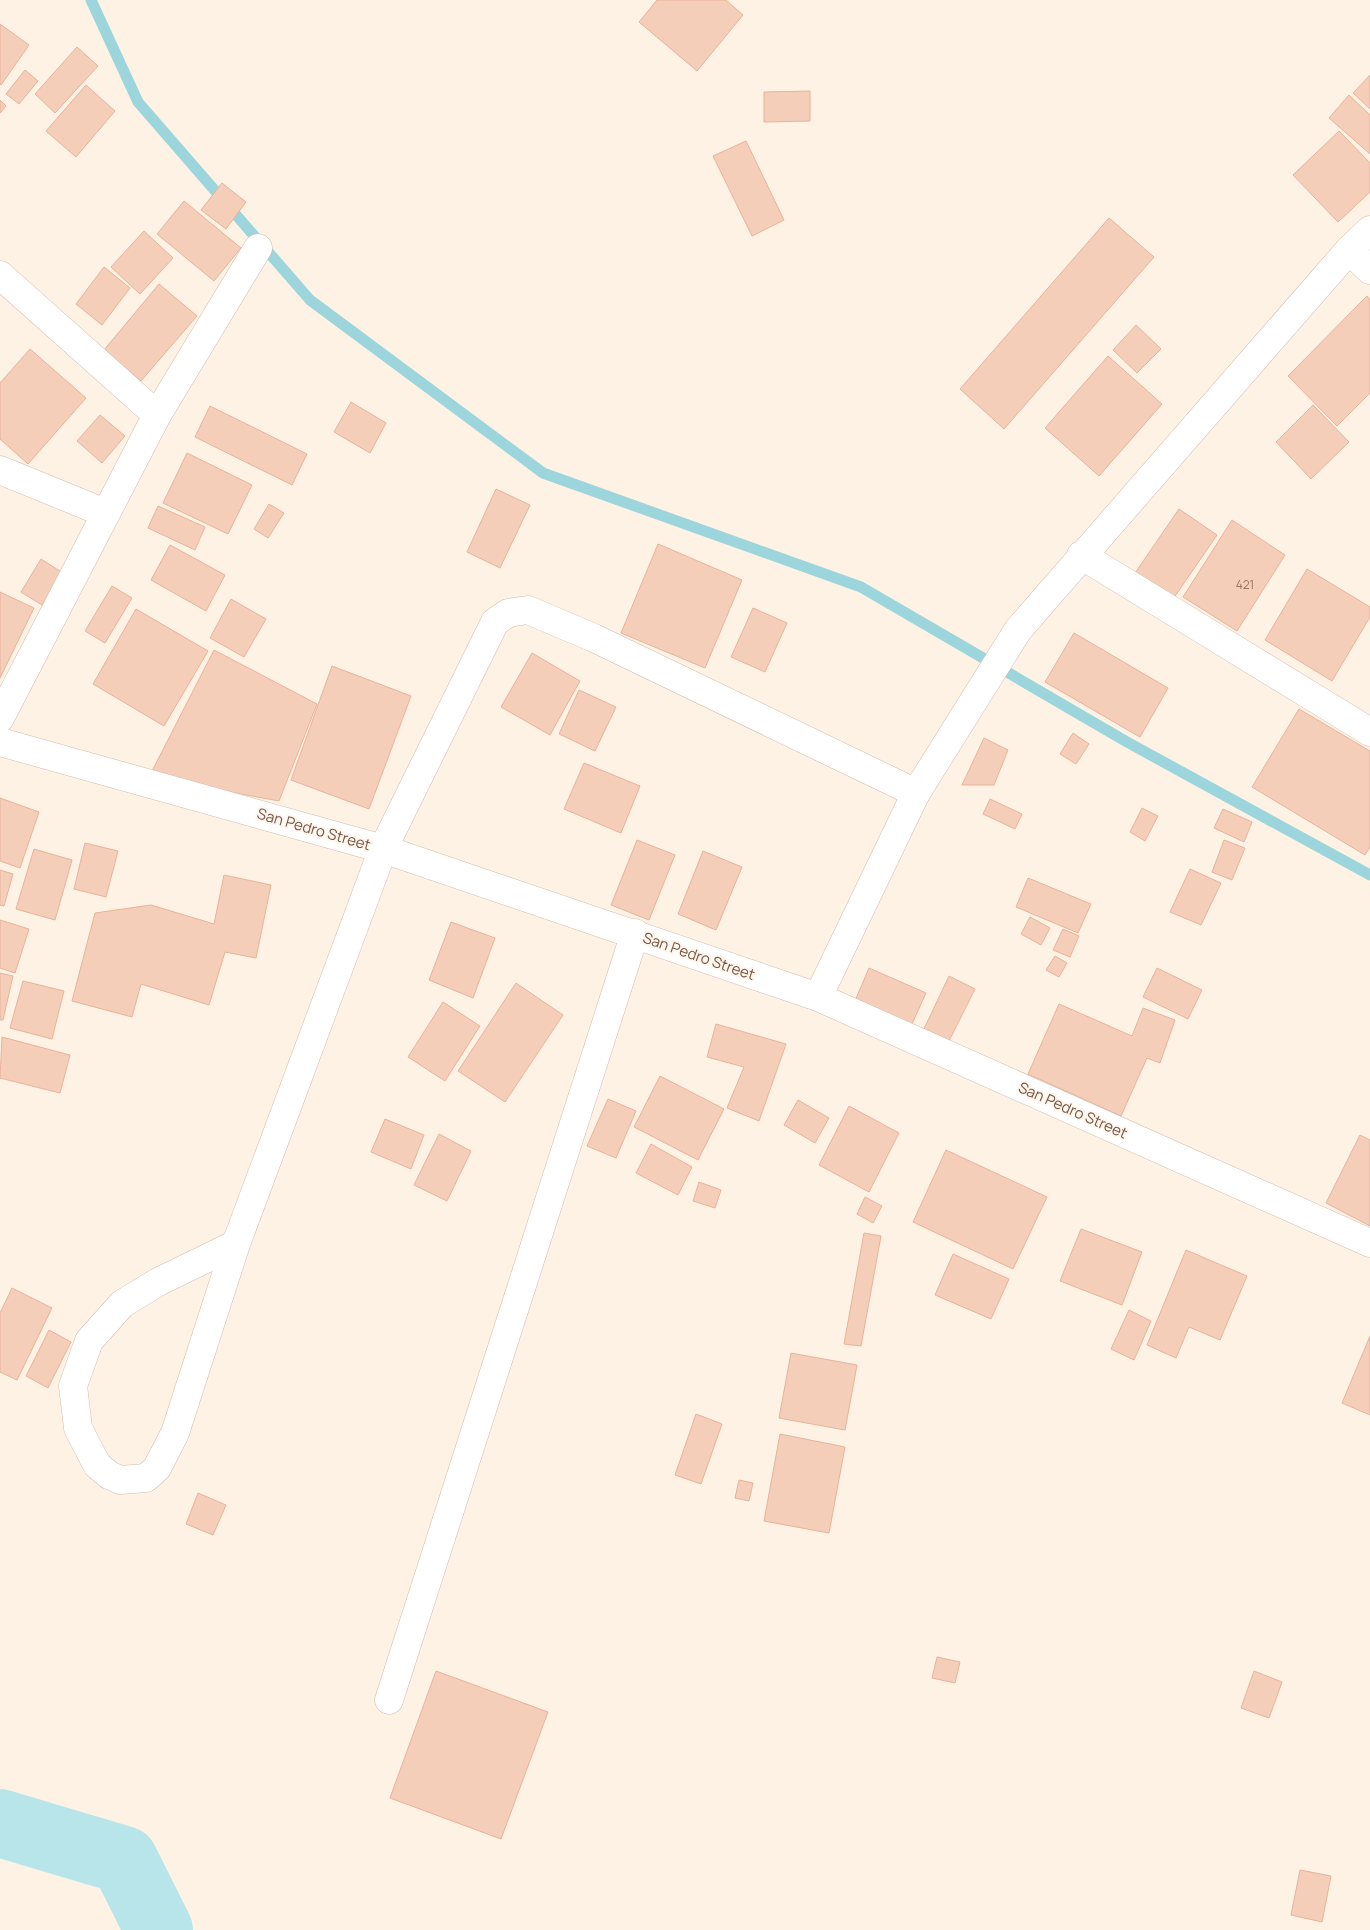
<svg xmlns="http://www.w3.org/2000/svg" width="1370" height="1930" font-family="Manrope,sans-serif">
<rect width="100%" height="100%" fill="#fef2e4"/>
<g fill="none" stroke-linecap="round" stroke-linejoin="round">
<polyline stroke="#9cd6dc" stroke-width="11" points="91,0 138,102 310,300 543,473 861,587 1127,742 1370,875"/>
<polyline stroke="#b7e5e9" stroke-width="68" points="0,1823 124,1860 159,1930"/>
</g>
<g fill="#f5ceb9" stroke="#e9b299">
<polygon points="657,0 726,0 743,15 697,71 639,22"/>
<polygon points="0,24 29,45 1,85 0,84"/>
<polygon points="77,47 98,66 55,113 35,94"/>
<polygon points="25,70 38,81 19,104 6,94"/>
<polygon points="1370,75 1370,109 1353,93"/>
<polygon points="86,85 115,111 76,157 46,131"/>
<polygon points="810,91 810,121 764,122 764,92"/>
<polygon points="1349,95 1370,115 1370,154 1329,118"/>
<polygon points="0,100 6,106 0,113"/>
<polygon points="1339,131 1370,163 1370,192 1338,222 1293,175"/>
<polygon points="746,141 784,220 752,236 713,156"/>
<polygon points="222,183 246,202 226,229 201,210"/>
<polygon points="184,201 241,248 214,281 157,234"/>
<polygon points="1109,218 1154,257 1004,429 960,389"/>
<polygon points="144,231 173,258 140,294 111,267"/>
<polygon points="104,267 130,288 102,325 76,304"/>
<polygon points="159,284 197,316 141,381 104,350"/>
<polygon points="1367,296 1370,300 1370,393 1337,426 1288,376"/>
<polygon points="1136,325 1161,349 1137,373 1113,350"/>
<polygon points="30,349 86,398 28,464 0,439 0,383"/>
<polygon points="1108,356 1162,404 1099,476 1045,428"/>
<polygon points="351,402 386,423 370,453 334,432"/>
<polygon points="1313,405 1349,442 1311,479 1276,442"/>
<polygon points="210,406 307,454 292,485 195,437"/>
<polygon points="100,415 125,436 102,463 77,441"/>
<polygon points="187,453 252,485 228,534 163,503"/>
<polygon points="496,489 530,505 500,568 467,552"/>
<polygon points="269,504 284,513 268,538 254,529"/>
<polygon points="158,506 205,527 195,550 148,528"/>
<polygon points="1179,509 1217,535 1171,602 1133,576"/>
<polygon points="1232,520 1285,555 1237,631 1183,597"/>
<polygon points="658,544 742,580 705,668 621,633"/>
<polygon points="170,545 225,575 206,611 151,580"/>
<polygon points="41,559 63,573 42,605 21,592"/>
<polygon points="1307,569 1370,607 1370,617 1332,681 1265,640"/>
<polygon points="112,586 132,598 105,643 85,631"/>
<polygon points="0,592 34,608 0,678"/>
<polygon points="231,599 266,619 244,657 210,638"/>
<polygon points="753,608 787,623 765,672 731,657"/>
<polygon points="136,609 208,651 164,726 93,684"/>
<polygon points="1074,633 1168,688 1140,737 1045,682"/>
<polygon points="214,650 317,704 279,801 149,777"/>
<polygon points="532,653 580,681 550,735 501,707"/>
<polygon points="332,666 411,696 369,809 291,780"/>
<polygon points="579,690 616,707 595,751 559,734"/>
<polygon points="1299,709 1370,751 1370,847 1365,855 1252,787"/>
<polygon points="1073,733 1089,744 1076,764 1060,754"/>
<polygon points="984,738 1008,750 994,785 962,785"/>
<polygon points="584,763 640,786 621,833 564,809"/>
<polygon points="0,798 39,812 20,868 0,861"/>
<polygon points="990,799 1022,814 1015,829 983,814"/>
<polygon points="1142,808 1158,816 1145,841 1130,832"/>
<polygon points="1223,809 1252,822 1244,842 1214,828"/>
<polygon points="637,840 675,855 649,920 611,905"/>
<polygon points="1224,840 1245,848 1232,880 1212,872"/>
<polygon points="85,843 118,851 106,897 74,889"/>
<polygon points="34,849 72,860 55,920 16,909"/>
<polygon points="703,851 742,867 716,930 678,914"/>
<polygon points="1190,869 1221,883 1201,925 1170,912"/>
<polygon points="0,870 13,874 4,906 0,905"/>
<polygon points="224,875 271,885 256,958 225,952 209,1005 141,984 132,1017 72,1001 95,913 151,905 214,924"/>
<polygon points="1028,878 1091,904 1078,933 1016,907"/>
<polygon points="1030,917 1050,928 1041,945 1021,934"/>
<polygon points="0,920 29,929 15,973 0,968"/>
<polygon points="451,922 495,938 473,998 429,980"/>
<polygon points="1063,929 1079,936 1070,957 1053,950"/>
<polygon points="1055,956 1067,963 1059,977 1046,970"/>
<polygon points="869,968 926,993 907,1035 851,1010"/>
<polygon points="1157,968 1202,990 1188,1019 1143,997"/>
<polygon points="0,973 13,976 3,1020 0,1020"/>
<polygon points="949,976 975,989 948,1043 923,1031"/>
<polygon points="23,981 64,991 52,1039 10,1028"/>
<polygon points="516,983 563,1015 505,1102 458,1071"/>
<polygon points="443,1002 480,1026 445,1081 408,1057"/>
<polygon points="1059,1004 1132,1036 1143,1008 1175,1020 1160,1063 1147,1058 1121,1116 1028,1074"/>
<polygon points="716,1024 786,1044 759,1121 727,1108 744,1067 707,1057"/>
<polygon points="2,1037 70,1055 60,1093 0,1078"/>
<polygon points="660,1076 724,1109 698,1160 634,1127"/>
<polygon points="608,1099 636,1111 616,1158 587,1146"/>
<polygon points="798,1100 829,1118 815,1143 784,1125"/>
<polygon points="849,1106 899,1133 869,1192 819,1165"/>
<polygon points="385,1119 424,1135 411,1169 371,1152"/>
<polygon points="439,1134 471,1151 447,1201 414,1185"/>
<polygon points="1360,1135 1370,1140 1370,1226 1326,1203"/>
<polygon points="651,1144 692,1167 678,1195 636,1173"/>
<polygon points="946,1150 1047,1197 1013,1269 913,1222"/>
<polygon points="699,1182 721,1190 715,1208 693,1201"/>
<polygon points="865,1197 882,1206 873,1223 857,1214"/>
<polygon points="1081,1229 1142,1252 1122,1305 1060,1281"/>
<polygon points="864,1233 881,1236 861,1346 844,1344"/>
<polygon points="1186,1250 1247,1276 1220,1340 1189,1327 1176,1358 1147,1345"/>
<polygon points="953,1254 1009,1279 991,1319 935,1295"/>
<polygon points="12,1288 52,1308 17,1380 0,1372 0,1313"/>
<polygon points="1129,1310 1151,1321 1134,1360 1111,1349"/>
<polygon points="49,1330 71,1342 48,1388 26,1376"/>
<polygon points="1370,1336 1370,1415 1342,1403"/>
<polygon points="791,1353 857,1365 845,1430 779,1418"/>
<polygon points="696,1414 722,1424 701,1484 675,1475"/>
<polygon points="780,1434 845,1447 829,1533 764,1521"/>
<polygon points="739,1480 753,1483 749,1501 735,1498"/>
<polygon points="198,1493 226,1505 213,1535 186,1524"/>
<polygon points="937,1657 960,1662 955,1683 932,1678"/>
<polygon points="436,1671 548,1712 501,1839 390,1798"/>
<polygon points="1254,1671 1282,1682 1269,1718 1241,1708"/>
<polygon points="1300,1870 1331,1876 1322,1922 1291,1915"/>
</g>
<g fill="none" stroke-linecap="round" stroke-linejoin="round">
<g stroke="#d3bbac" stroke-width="29">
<g id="street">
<polyline points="1349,250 1370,270"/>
<polyline points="0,275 157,415"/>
<polyline points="0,470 105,513"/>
<polyline points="1081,555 1370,732"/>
<polyline points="0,718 157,415 258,248"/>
<polyline points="0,742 383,849 818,997 1370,1243"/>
<polyline points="818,997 916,793 1018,630 1349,250 1370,230"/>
<polyline points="236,1244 158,1282 122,1304 89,1341 73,1386 78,1428 97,1465 109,1475 120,1480 146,1478 157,1468 175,1433 236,1244 383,849 495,622 508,613 528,610 594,638 916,793"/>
<polyline points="389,1700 635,933"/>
</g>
</g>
<use href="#street" stroke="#fff" stroke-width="28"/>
</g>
<g text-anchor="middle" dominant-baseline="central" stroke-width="4" stroke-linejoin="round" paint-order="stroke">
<g font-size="12" fill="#987464">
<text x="1245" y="584">421</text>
</g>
<g font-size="15" fill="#795647" stroke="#fff6ec">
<text transform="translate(314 829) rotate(16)">San Pedro Street</text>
<text transform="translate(699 956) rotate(19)">San Pedro Street</text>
<text transform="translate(1073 1110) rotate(24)">San Pedro Street</text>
</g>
</g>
</svg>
